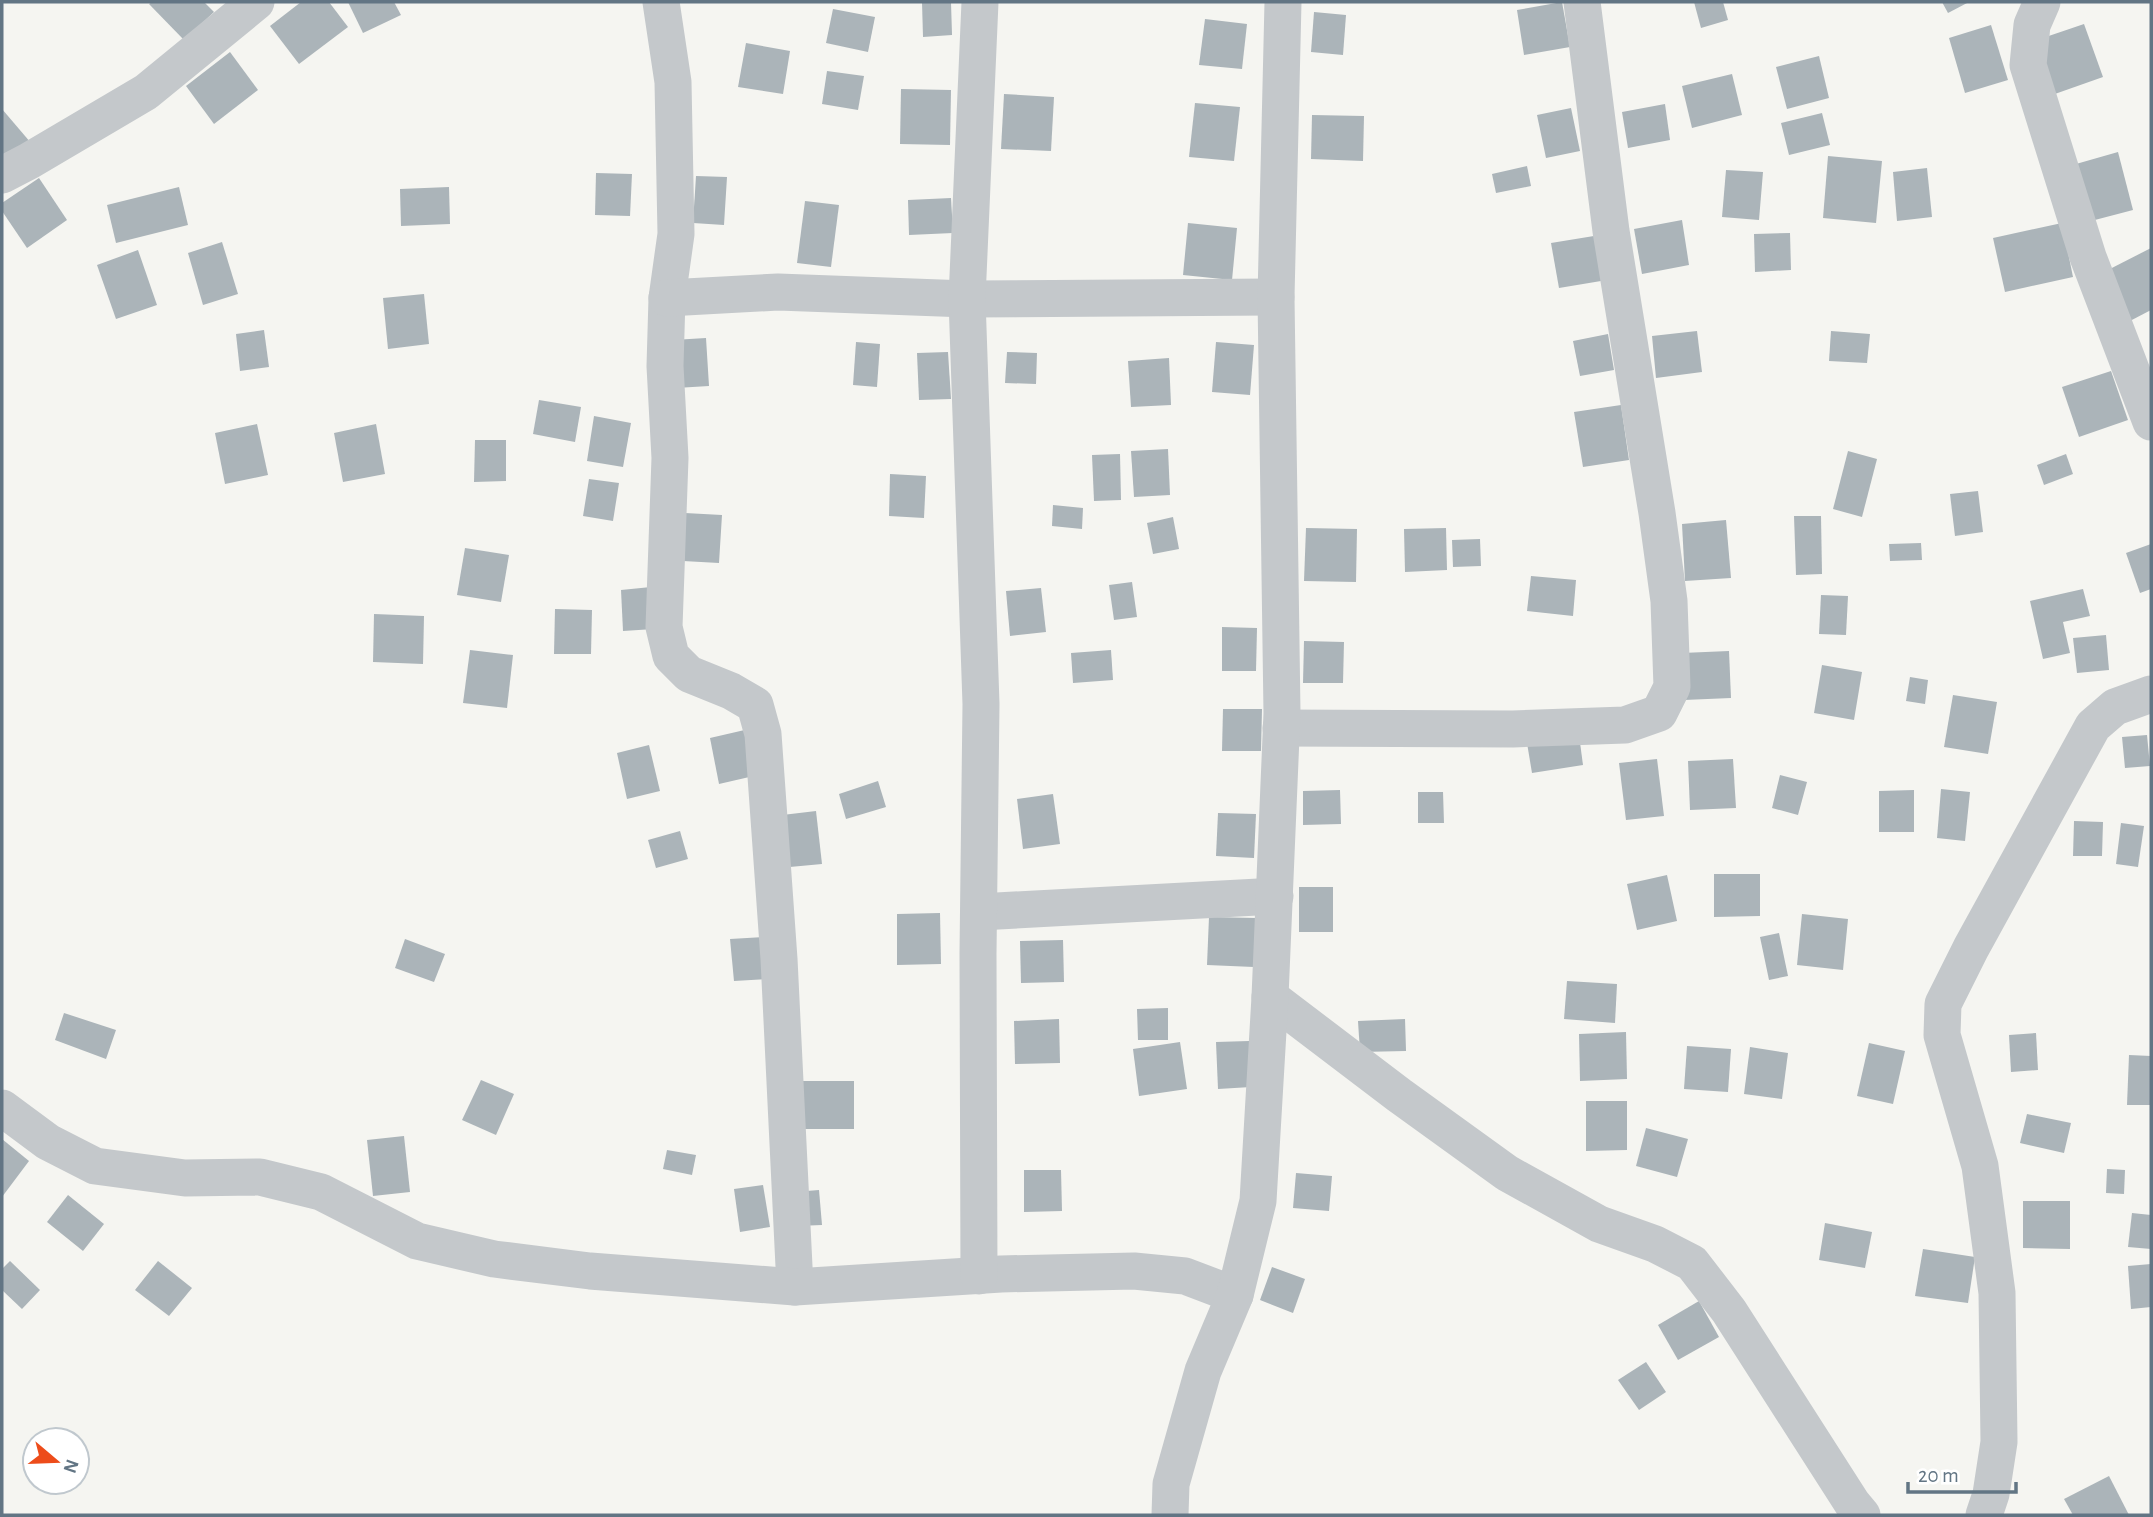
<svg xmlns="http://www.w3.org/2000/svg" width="2153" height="1517" font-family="'Alegreya Sans',sans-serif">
<rect width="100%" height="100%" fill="#f5f5f1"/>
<g fill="#abb4b9">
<polygon points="152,2 204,2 214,12 184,40 149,4"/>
<polygon points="301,2 329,2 348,27 299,64 270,26"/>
<polygon points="348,2 394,2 401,15 363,33"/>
<polygon points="922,2 951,2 952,35 923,37"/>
<polygon points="1562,2 1570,47 1524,55 1517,10"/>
<polygon points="1694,2 1723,2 1728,20 1701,28"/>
<polygon points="1942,2 1969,2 1948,13"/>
<polygon points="833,9 875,17 868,52 826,43"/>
<polygon points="1314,12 1346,15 1343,55 1311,52"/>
<polygon points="1205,19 1247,24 1242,69 1199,65"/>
<polygon points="2084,24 2103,77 2052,95 2034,41"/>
<polygon points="1991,25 2008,80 1965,93 1949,38"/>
<polygon points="746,43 790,51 783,94 738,87"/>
<polygon points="230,52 258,90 214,124 186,86"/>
<polygon points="1819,56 1829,98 1787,109 1776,67"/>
<polygon points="827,71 864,76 858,110 822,104"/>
<polygon points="1732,74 1742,115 1692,128 1682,86"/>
<polygon points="901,89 951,90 950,145 900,144"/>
<polygon points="1004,94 1054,97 1051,151 1001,149"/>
<polygon points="1195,103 1240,107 1234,161 1189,157"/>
<polygon points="1665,104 1670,140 1628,148 1622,112"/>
<polygon points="1571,108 1580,151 1546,158 1537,115"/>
<polygon points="2,109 31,143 2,169"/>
<polygon points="1822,113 1830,145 1789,155 1781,123"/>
<polygon points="1312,115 1364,116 1363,161 1311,159"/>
<polygon points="2118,152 2133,210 2091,221 2076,164"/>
<polygon points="1828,156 1882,161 1876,223 1823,218"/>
<polygon points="1527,166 1531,186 1496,193 1492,174"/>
<polygon points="1927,168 1932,217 1897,221 1893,172"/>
<polygon points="1726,170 1763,172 1759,220 1722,217"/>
<polygon points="596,173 632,174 630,216 595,215"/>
<polygon points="696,176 727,177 724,225 693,223"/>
<polygon points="39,178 67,220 27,248 2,211 2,203"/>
<polygon points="179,187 188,225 116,243 107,205"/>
<polygon points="449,187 450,224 401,226 400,189"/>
<polygon points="951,198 953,233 909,235 908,200"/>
<polygon points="805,201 839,205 831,267 797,263"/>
<polygon points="1682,220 1689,265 1642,274 1634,229"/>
<polygon points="1188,223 1237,228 1232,280 1183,275"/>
<polygon points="2062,223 2073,277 2005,292 1993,238"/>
<polygon points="1790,233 1791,270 1755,272 1754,234"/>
<polygon points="1600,235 1607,280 1559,288 1551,243"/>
<polygon points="222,242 238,294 203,305 188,253"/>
<polygon points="2151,248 2151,310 2128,322 2104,272"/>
<polygon points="138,250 157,305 116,319 97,265"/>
<polygon points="424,294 429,344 388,349 383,298"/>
<polygon points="264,330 269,367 240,371 236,334"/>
<polygon points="1697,331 1702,372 1656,378 1652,336"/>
<polygon points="1831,331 1870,334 1867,363 1829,361"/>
<polygon points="1608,334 1614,370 1580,376 1573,341"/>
<polygon points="706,338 709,386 676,388 673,340"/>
<polygon points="856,342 880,344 877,387 853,385"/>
<polygon points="1216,342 1254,345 1250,395 1212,392"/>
<polygon points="948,352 951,399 919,400 917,353"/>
<polygon points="1007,352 1037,353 1036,384 1005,383"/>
<polygon points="1169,358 1171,405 1131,407 1128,361"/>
<polygon points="2111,371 2128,420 2079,437 2062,387"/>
<polygon points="539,400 581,407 575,442 533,434"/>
<polygon points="1621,405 1629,460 1583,467 1574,412"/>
<polygon points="594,416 631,423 623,467 587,461"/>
<polygon points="257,424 268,475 225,484 215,433"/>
<polygon points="376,424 385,474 343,482 334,433"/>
<polygon points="475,440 506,440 506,481 474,482"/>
<polygon points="1168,449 1170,495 1134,497 1131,451"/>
<polygon points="1848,451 1877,459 1862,517 1833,509"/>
<polygon points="1120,454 1121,500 1094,501 1092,455"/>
<polygon points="2066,454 2073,474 2044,485 2037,465"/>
<polygon points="890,474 926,476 924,518 889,516"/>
<polygon points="589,479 619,483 613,521 583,516"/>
<polygon points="1978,491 1983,532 1955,536 1950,494"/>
<polygon points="1053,505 1083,508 1082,529 1052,526"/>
<polygon points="685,513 722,515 719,563 683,561"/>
<polygon points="1794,516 1821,516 1822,574 1796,575"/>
<polygon points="1173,517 1179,549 1153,554 1147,523"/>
<polygon points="1726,520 1731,578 1685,581 1682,524"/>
<polygon points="1306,528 1357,529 1356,582 1304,581"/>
<polygon points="1446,528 1447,570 1405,572 1404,529"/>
<polygon points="1480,539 1481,566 1453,567 1452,540"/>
<polygon points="1921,543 1922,560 1890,561 1889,544"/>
<polygon points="2151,544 2151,589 2140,593 2126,553"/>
<polygon points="465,548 509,555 501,602 457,595"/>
<polygon points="1531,576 1576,580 1573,616 1527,611"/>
<polygon points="1132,582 1137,617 1114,620 1109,585"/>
<polygon points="651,587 654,629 623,631 621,590"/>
<polygon points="1041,588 1046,632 1010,636 1006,591"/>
<polygon points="2083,589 2090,616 2063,622 2070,653 2043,659 2030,601"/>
<polygon points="1821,595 1848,596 1846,635 1819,634"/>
<polygon points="555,609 592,610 591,654 554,654"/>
<polygon points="374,614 424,616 423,664 373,662"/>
<polygon points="1222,627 1257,628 1256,671 1222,671"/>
<polygon points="2106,635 2109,670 2077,673 2073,638"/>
<polygon points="1304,641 1344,642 1343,683 1303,683"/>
<polygon points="470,650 513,655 507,708 463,703"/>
<polygon points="1111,650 1113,680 1073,683 1071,653"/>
<polygon points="1729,651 1731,698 1684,700 1682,653"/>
<polygon points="1822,665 1862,672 1854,720 1814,713"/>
<polygon points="1910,677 1928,680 1925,704 1906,701"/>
<polygon points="1953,695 1997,702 1988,754 1944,747"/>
<polygon points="1223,709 1262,709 1261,751 1222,751"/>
<polygon points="749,729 758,775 719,784 710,738"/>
<polygon points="1579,735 1583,765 1532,773 1527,743"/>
<polygon points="2147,735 2150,766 2125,768 2122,737"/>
<polygon points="649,745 660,791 627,799 617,753"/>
<polygon points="1657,759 1664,816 1626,820 1619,763"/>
<polygon points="1733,759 1736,808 1690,810 1688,761"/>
<polygon points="1780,775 1807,782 1798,815 1772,808"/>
<polygon points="878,781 886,807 846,819 839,794"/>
<polygon points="1941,789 1970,792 1965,841 1937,838"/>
<polygon points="1340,790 1341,824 1303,825 1303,791"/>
<polygon points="1914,790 1914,832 1879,832 1879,791"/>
<polygon points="1418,792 1443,792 1444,823 1418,823"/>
<polygon points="1053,794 1060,844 1023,849 1017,799"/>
<polygon points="816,811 822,864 779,868 774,816"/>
<polygon points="1218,813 1256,814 1254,858 1216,856"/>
<polygon points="2074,821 2103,822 2102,856 2073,856"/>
<polygon points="2121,823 2144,826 2138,867 2116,864"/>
<polygon points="680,831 688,859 656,868 648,840"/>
<polygon points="1714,874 1760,874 1760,916 1714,917"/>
<polygon points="1667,875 1677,921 1637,930 1627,884"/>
<rect x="1299" y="887" width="34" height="45"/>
<polygon points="940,913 941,964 897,965 897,914"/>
<polygon points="1802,914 1848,919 1843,970 1797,965"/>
<polygon points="1209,917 1256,918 1254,967 1207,965"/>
<polygon points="1779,933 1788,976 1769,980 1760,937"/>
<polygon points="765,937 768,979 734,981 730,939"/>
<polygon points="405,939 445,954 434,982 395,968"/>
<polygon points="1063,940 1064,982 1021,983 1020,941"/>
<polygon points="1567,981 1617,984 1615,1023 1564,1019"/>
<polygon points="1168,1008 1168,1040 1138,1040 1137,1009"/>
<polygon points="64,1013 116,1030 106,1059 55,1040"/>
<polygon points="1059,1019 1060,1063 1015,1064 1014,1021"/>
<polygon points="1405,1019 1406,1051 1360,1052 1358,1021"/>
<polygon points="1626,1032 1627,1079 1580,1081 1579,1034"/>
<polygon points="2036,1033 2038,1070 2011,1072 2009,1035"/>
<polygon points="1249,1041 1251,1087 1218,1089 1216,1042"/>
<polygon points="1180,1042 1187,1089 1139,1096 1133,1049"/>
<polygon points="1869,1043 1905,1051 1893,1104 1857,1096"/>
<polygon points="1687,1046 1731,1049 1728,1092 1684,1089"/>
<polygon points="1750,1047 1788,1053 1782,1099 1744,1094"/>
<polygon points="2129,1055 2151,1056 2151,1105 2127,1105"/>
<polygon points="481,1080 514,1094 496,1135 462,1120"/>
<rect x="797" y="1081" width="57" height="48"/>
<polygon points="1586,1101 1627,1101 1627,1150 1586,1151"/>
<polygon points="2027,1114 2071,1123 2064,1153 2020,1143"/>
<polygon points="1646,1128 1688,1139 1677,1177 1636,1166"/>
<polygon points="404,1136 410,1192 373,1196 367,1140"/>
<polygon points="2,1139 29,1161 2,1197"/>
<polygon points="667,1150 696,1155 692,1175 663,1169"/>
<polygon points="2107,1169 2125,1170 2124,1194 2106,1193"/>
<polygon points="1024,1170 1061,1170 1062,1211 1024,1212"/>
<polygon points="1296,1173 1332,1176 1329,1211 1293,1208"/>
<polygon points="763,1185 770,1227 740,1232 734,1189"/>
<polygon points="819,1190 822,1225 797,1226 794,1192"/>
<polygon points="68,1195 104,1224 83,1251 47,1222"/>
<polygon points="2023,1201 2070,1201 2070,1249 2023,1248"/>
<polygon points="2132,1213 2151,1215 2151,1249 2128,1247"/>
<polygon points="1825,1223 1872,1232 1865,1268 1819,1260"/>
<polygon points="1923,1249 1975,1257 1968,1303 1915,1296"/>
<polygon points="10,1261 40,1290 22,1309 2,1290 2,1269"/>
<polygon points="158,1261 192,1288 169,1316 135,1290"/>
<polygon points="2151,1264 2151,1307 2131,1309 2128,1266"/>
<polygon points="1272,1267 1305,1279 1293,1313 1260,1300"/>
<polygon points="1699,1301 1719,1337 1678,1360 1658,1325"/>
<polygon points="1646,1362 1666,1392 1639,1410 1618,1380"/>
<polygon points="2109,1476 2129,1515 2073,1515 2064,1499"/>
</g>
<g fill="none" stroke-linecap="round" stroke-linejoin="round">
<g stroke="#c4c8cb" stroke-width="37">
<polyline points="661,2 673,82 676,234 667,298 665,366 670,458 664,627 671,656 689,674 731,691 755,705 763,734 779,959 795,1287"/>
<polyline points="2042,2 2032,25 2028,65 2088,257 2151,422"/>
<polyline points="2,175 29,161 146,92 256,2"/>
<polyline points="667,298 778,292 967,299 1276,297"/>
<polyline points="1281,728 1513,729 1625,725 1659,713 1672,687 1669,601 1657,513 1611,231 1582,2"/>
<polyline points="979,912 1275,896"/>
<polyline points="1270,997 1399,1095 1507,1173 1599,1224 1655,1244 1692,1263 1729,1311 1852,1503 1862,1515"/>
<polyline points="2,1108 48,1142 95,1166 185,1178 260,1177 321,1192 417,1241 494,1259 590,1271 795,1287 1001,1274 1134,1271 1185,1276 1235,1295"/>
<polyline points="979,1276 978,954 981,704 967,299 980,2"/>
<polyline points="1170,1515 1171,1484 1203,1371 1235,1295 1258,1201 1270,997 1282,713 1276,297 1283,2"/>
<polyline points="1984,1515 1991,1494 1999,1442 1997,1293 1980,1166 1942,1035 1943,1004 1971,948 2093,726 2115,707 2151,694"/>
</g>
</g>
<rect width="2153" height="1517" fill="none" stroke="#627584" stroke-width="7"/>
<g transform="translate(56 1461) rotate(109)"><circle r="33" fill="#ffffff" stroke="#c0c8ce" stroke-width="2"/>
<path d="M0-5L12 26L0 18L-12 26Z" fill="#ed4c1a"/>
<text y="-10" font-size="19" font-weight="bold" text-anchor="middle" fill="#627584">N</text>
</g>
<path d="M1908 1482v10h108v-10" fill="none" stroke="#627584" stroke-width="3.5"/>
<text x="1918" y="1482" font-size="21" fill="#627584" stroke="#ffffff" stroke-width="5" paint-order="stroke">20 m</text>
</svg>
